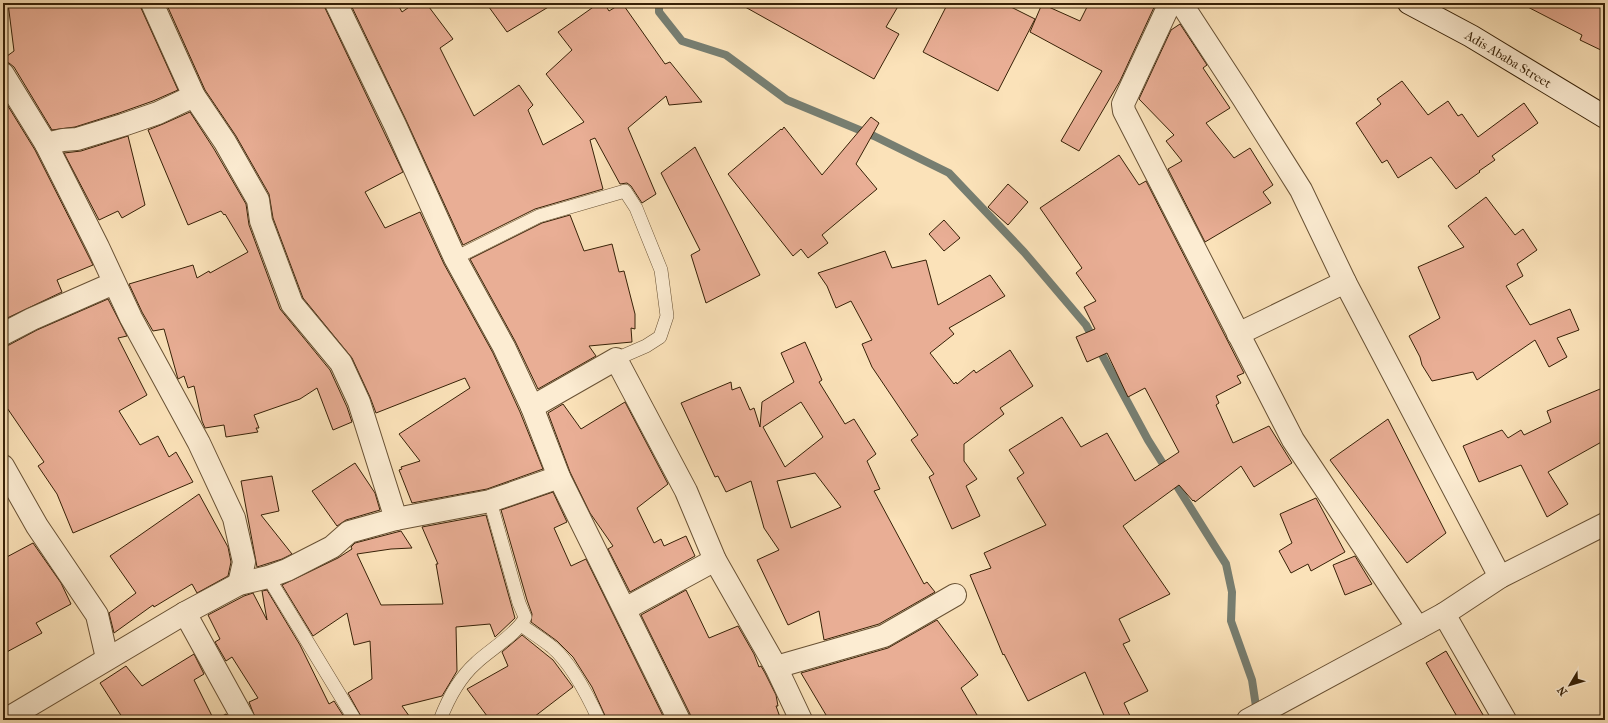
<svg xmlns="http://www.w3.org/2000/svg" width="1608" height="723" font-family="'IM FELL French Canon',serif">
<rect width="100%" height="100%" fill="#fbe2b9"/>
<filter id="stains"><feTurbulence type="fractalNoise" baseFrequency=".005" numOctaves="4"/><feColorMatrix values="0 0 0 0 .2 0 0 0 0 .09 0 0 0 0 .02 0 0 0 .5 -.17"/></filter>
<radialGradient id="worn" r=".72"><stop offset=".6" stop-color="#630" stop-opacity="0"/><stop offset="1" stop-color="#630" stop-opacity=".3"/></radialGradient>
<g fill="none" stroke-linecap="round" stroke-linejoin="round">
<polyline stroke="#777e71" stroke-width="8" points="659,3 659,12 682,41 726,55 787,100 874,136 949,173 1024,252 1086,325 1148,440 1226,564 1232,592 1231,621 1252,680 1257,713"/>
</g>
<g fill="#e9ae95" stroke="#372107" fill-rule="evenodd">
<polygon points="8,3 140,3 141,8 178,90 153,101 119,113 75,127 52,130 14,67 9,63 3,62 3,59 14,51"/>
<polygon points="166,3 324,3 325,8 403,172 365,192 385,228 420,212 444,264 493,353 520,412 543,469 487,489 412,503 399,470 402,469 401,467 420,461 399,434 470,388 465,378 376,413 370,397 352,358 303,298 273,218 269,194 236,136 205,90"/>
<polygon points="350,3 397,3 402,12 415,3 426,3 453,39 440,48 474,116 519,85 533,105 528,110 543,145 584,122 546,74 572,50 558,32 599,3 604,3 609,11 622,3 665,64 670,62 702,102 669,105 666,96 628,128 656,194 642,203 631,186 627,183 620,184 595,138 590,140 603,189 535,209 463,245 406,120"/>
<polygon points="486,3 555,3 507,32"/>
<polygon points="738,3 900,3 886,27 899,34 874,79"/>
<polygon points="948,3 1003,3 1035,19 998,91 923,52"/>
<polygon points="1089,3 1156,3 1120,81 1079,151 1061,141 1102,71 1030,32 1042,4 1080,21"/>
<polygon points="1520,3 1605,3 1605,52 1580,40 1582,35"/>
<polygon points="1180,24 1207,65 1203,68 1230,108 1206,123 1234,158 1250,148 1273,185 1263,192 1271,203 1205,242 1168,169 1182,161 1166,141 1174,135 1139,99 1171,30"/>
<polygon points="1402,81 1428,115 1448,101 1458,116 1462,114 1478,137 1524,103 1538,123 1492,156 1495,160 1479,171 1480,172 1456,189 1431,157 1398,178 1387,160 1382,163 1356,123 1381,104 1377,99"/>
<polygon points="3,98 35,150 93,265 57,280 62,292 3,320"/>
<polygon points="190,112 214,149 246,204 249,225 280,309 330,370 347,407 352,422 333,430 317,388 300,399 254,415 259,428 256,428 258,432 226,437 224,425 205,428 202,421 194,386 188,388 184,376 178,379 164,329 153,331 142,312 129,284 193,265 197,278 209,271 210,273 248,252 225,214 224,215 221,211 188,225 148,130 163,124"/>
<polygon points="871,117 879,123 856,164 877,189 822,235 828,243 808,258 801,249 793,256 728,174 781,129 782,130 784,127 822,175"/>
<polygon points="128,136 145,205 122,218 118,211 99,220 64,153 81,151"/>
<polygon points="695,147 760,275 706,303 691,255 700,250 661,173"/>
<polygon points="1119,155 1139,185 1146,181 1244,373 1237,376 1241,383 1216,396 1219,403 1216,405 1233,443 1269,426 1292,463 1254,487 1241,466 1195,502 1194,500 1193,501 1179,485 1123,526 1170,594 1119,619 1130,641 1123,644 1148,691 1124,703 1132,720 1106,720 1085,672 1028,701 1004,654 1003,655 970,575 991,568 984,553 1046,525 1017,478 1024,473 1009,450 1062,417 1081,447 1107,433 1135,481 1179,452 1145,388 1128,397 1107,353 1087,362 1076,337 1095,329 1084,307 1096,301 1076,273 1082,268 1040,208"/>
<polygon points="1008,184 1028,202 1008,225 988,207"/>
<polygon points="1486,197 1515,235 1523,229 1537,250 1517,264 1523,276 1506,286 1530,325 1570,309 1579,330 1557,338 1567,357 1549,367 1535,340 1477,380 1473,372 1432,381 1422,365 1420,357 1409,336 1440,318 1418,267 1464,247 1448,226"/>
<polygon points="570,215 584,251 612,244 619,272 624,271 635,314 635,329 631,328 632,342 589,346 596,356 538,389 515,341 470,259 542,223"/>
<polygon points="944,220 960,238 944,251 929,234"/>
<polygon points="885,251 892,268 926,260 938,305 990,275 1005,296 949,328 954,334 930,353 954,384 956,382 957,384 974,370 976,373 1010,350 1033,386 1000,408 1004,414 964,444 964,461 977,479 966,486 980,516 952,529 929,477 934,474 911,440 918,435 872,367 862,344 872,340 851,301 836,308 827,286 818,273"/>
<polygon points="108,299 127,336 118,338 147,395 119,411 140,445 158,436 169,457 176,452 193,482 73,533 57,494 38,466 44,462 3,402 3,346 9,345 37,330"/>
<path d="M805,342L822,380L819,382L845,424L854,419L876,454L867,461L880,489L874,491L924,584L927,582L935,592L879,624L824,640L819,611L788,625L757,560L779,550L764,528L751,481L726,492L718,476L715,477L681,403L731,382L732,390L740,387L750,410L754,408L760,427L762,402L794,382L781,353ZM801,402L823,437L785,467L763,427ZM815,473L841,507L791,528L777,481Z"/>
<polygon points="1605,387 1605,440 1548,472 1568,504 1547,517 1521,465 1479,482 1463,446 1502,430 1508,438 1521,430 1524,435 1551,422 1547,411"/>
<polygon points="625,402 668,484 637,508 654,543 661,539 664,546 686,536 695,556 630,592 608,549 613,546 590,513 570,472 548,413 563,404 581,429"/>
<polygon points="1388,419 1446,533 1407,563 1330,460"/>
<polygon points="355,463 375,493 380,510 346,520 337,526 312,491"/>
<polygon points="272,476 279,511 261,515 292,554 282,559 257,567 241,481"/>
<polygon points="553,492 567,522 554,528 571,566 586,559 665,720 607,720 592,687 573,657 557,641 531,622 532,614 527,600 501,510"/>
<polygon points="199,494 228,547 231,562 228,576 197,593 192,584 154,607 153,605 114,633 109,613 136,593 110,556"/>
<polygon points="1316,498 1345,552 1311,571 1308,564 1291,573 1279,551 1292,543 1280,514"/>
<polygon points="486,515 515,618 495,637 490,624 456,627 457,671 442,696 402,706 412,720 363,720 348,693 372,679 370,641 354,645 347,613 313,636 282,585 338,558 352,549 351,547 355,543 401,531 412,548 391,549 357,554 381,605 443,604 436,564 438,564 422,527"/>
<polygon points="33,543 61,583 71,604 36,623 42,633 3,654 3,559"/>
<polygon points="1355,556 1372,584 1345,595 1333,565"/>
<polygon points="267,590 300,645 329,704 334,701 346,720 256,720 249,702 258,698 232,657 226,661 215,642 220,639 208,615 244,596 253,593 267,620 262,591"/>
<polygon points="686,590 709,638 738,626 754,654 759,667 761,666 765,673 776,695 778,706 776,706 781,720 691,720 690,714 641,615"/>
<polygon points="937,620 978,675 961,688 980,720 829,720 801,673 888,648"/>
<polygon points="522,635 553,660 573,687 530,720 490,720 467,689 508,666 502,652"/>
<polygon points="1446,651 1486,720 1459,720 1426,663"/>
<polygon points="194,654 204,674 194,680 214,720 124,720 100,683 126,666 142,686"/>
<polygon points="226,714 230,720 215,720"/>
</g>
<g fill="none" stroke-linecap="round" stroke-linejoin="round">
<g stroke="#685134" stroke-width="14">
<g id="lane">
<polyline points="455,258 539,216 625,191 636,208 661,270 667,316 660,337 646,346 616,359"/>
<polyline points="268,577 355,720"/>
<path d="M521,625C531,632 542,639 552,647C572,664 588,696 599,720"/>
<path d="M440,720C448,699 459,678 476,663C487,652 521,631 525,617L519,603L490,501"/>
</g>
</g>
<g stroke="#685134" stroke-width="24">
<g id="street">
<polyline points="152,3 194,96 225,142 258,200 261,221 292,304 341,363 359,402 396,519"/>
<polyline points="336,3 395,125 455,258 504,347 532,407 559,477"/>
<polyline points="1170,3 1123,104 1124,111 1293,440 1418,628"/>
<polyline points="1181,3 1243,98 1301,190 1345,282 1500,577"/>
<polyline points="3,74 46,144 98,247 131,318 199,443 234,518 244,562 239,584"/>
<polyline points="46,144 63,140 77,139 123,125 158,113 194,96"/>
<polyline points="3,334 32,319 114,283"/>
<polyline points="1238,334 1345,282"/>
<polyline points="532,407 616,359 686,491 715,560 776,667 801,720"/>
<polyline points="3,466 37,526 97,615 107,658"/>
<polyline points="625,609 715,560"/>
<polyline points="185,613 244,720"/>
<polyline points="1444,614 1505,720"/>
<polyline points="776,667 884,636 955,595"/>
<polyline points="5,720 185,613 239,584 268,577 287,570 332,547 349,532 396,519 490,501 559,477 679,720"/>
<polyline points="1248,720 1444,614 1500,577 1605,524"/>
</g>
</g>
<g stroke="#372107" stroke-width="24">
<g id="secondary">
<path id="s1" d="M1409,3L1471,36L1605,117"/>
</g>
</g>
<use href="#lane" stroke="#fcecd2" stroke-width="13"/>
<use href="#street" stroke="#fcecd2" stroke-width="22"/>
<use href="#secondary" stroke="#fcecd2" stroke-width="22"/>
</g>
<g text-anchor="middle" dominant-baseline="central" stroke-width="3" stroke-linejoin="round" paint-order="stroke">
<g font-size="13" fill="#372107" stroke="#fcecd2">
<text stroke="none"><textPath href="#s1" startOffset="114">Adis Ababa Street</textPath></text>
</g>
</g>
<rect width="1608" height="723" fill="none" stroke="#fbe2b9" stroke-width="16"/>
<rect x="4" y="4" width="1600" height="715" fill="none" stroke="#372107" stroke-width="2"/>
<rect x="8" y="8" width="1592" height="707" fill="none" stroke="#372107"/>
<g transform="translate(1570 685) rotate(232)" stroke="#fcecd2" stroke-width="3" paint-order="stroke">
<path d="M0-3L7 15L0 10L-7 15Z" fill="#372107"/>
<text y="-6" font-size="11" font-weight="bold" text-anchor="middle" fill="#372107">N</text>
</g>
<rect width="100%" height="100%" filter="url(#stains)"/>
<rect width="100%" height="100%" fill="url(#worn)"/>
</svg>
